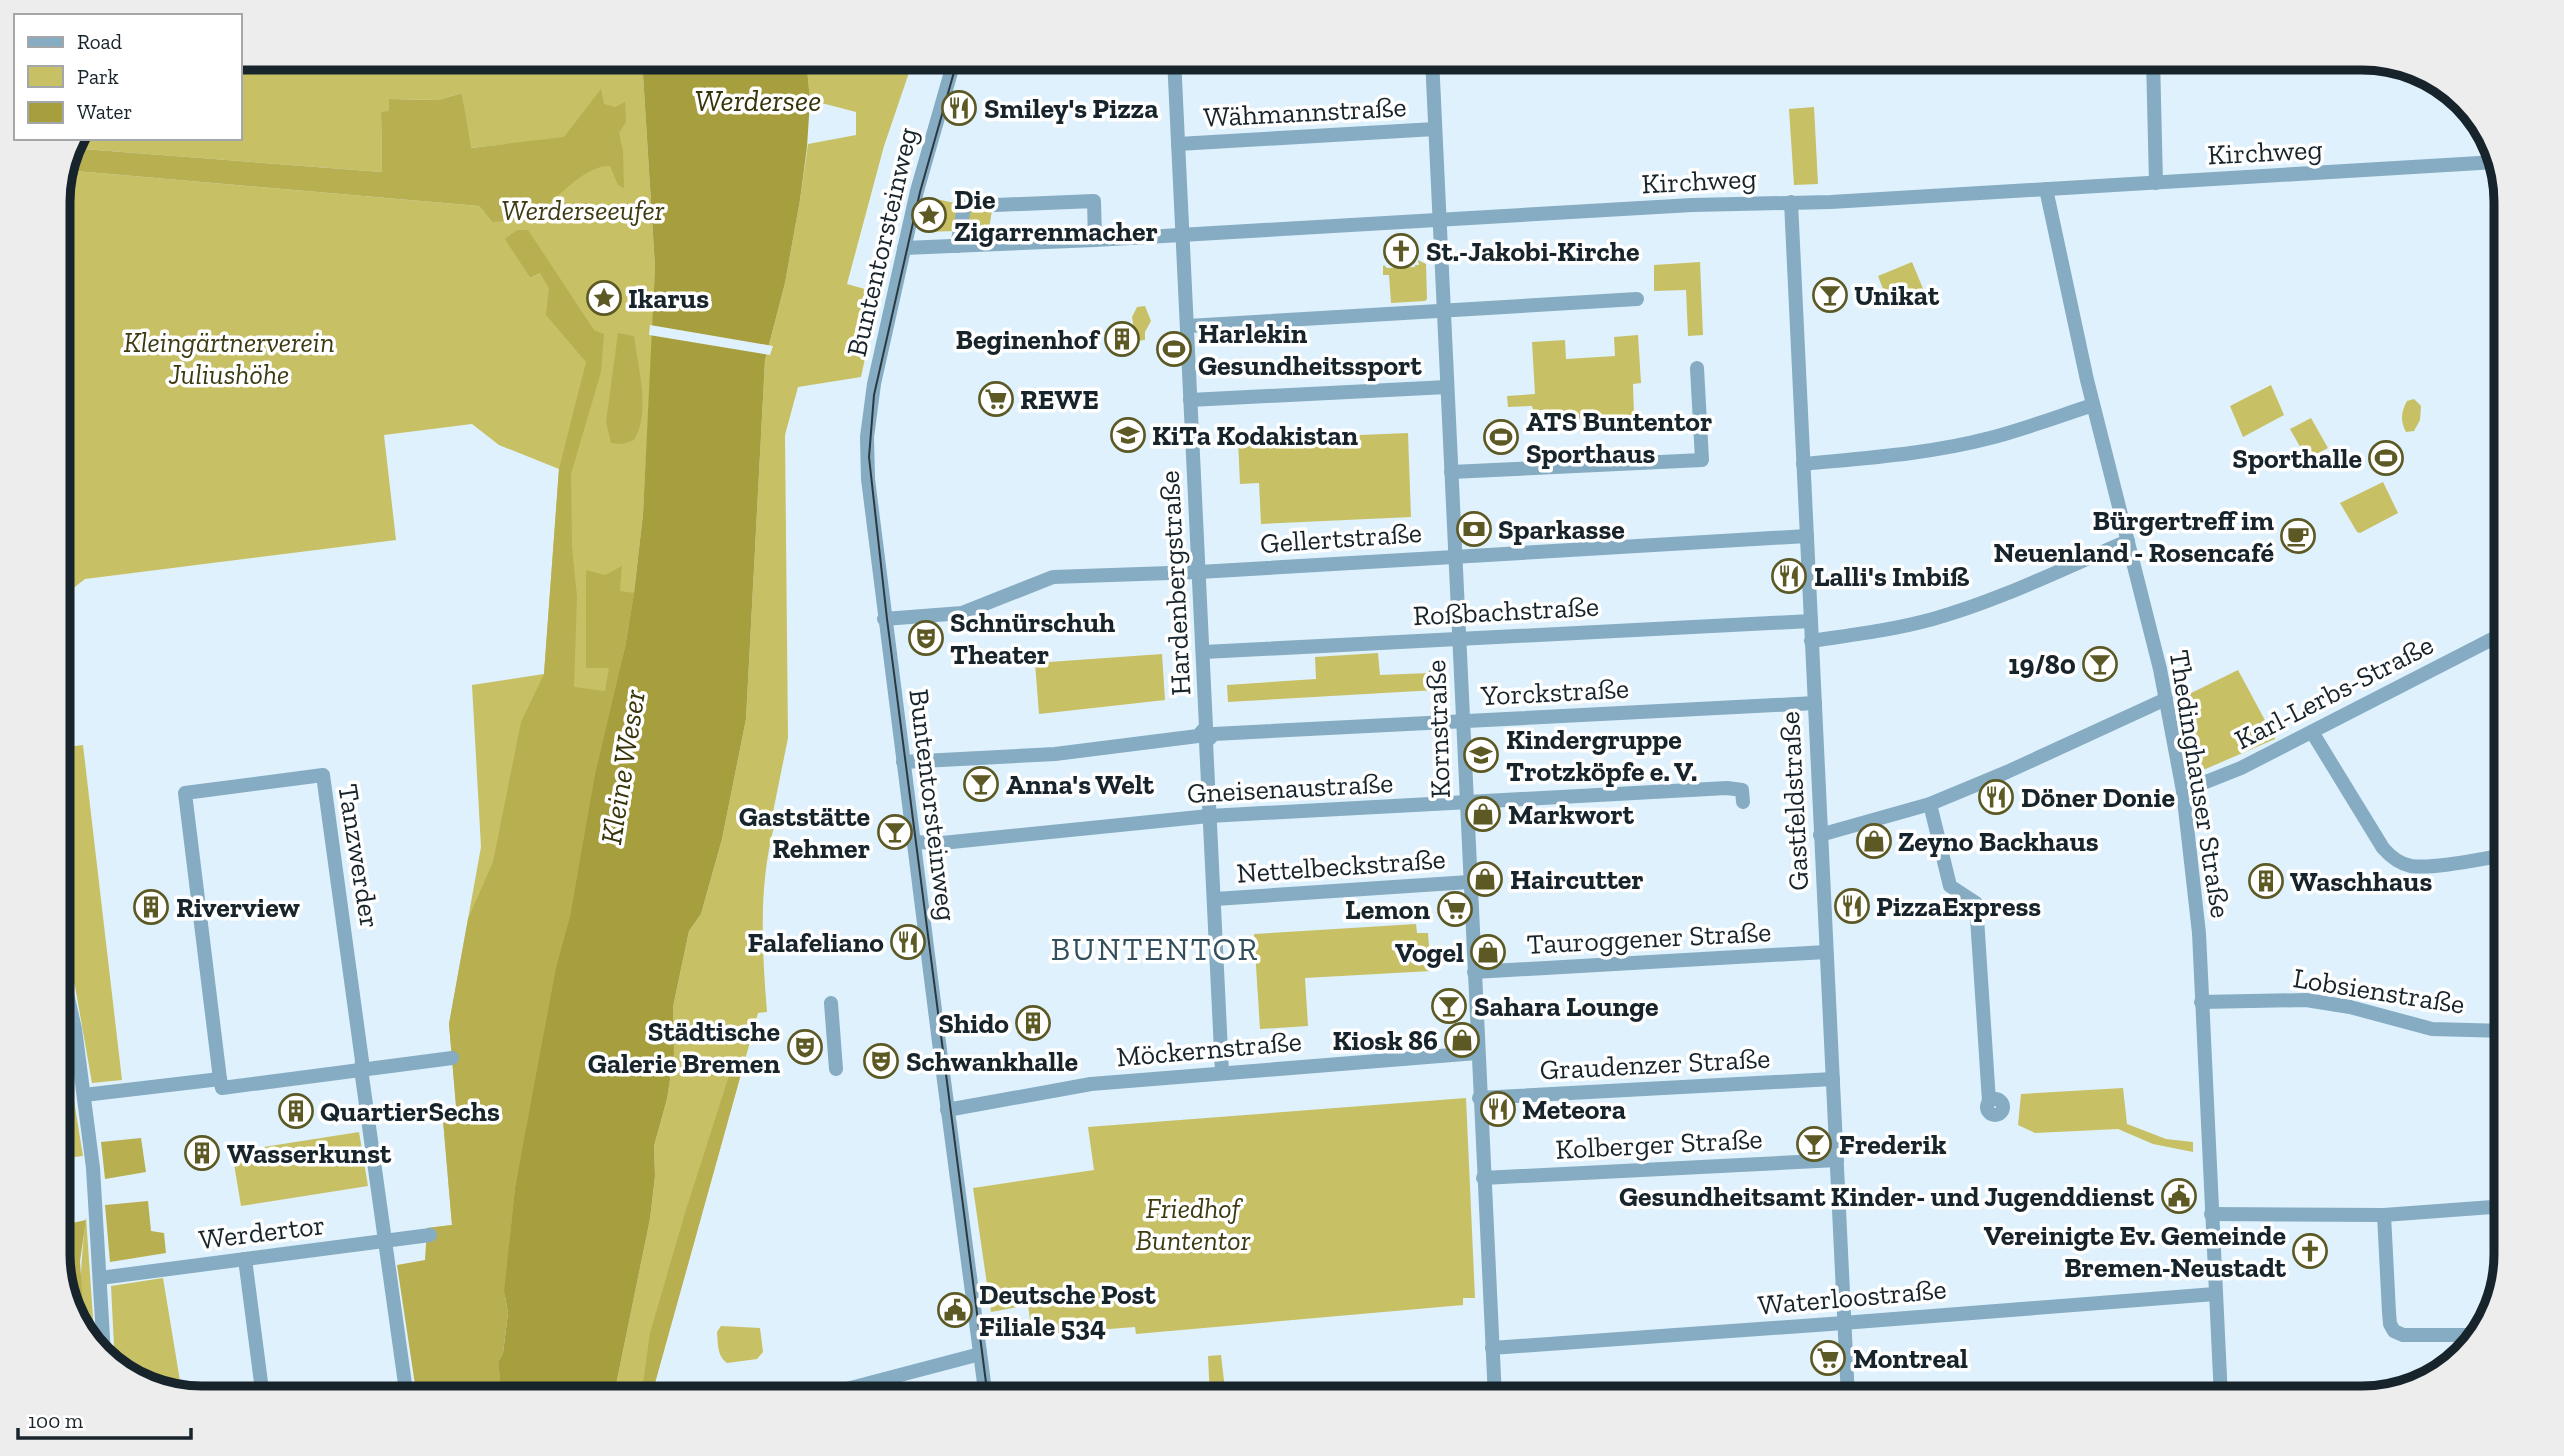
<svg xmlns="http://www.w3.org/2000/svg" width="2564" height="1456" font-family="'Zilla Slab',serif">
<rect width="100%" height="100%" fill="#dff1fc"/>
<g fill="#c7c065" fill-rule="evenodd">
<path d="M240,58H642L655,267L652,346L643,514L634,593L625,647L515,1187L498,1362L502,1398L427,1228L452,1225L443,1120L457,1117L449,1024L481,847L472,685L544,674L559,469L499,445L472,424L384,435L396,540L85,579L58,600V193L64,170L479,206L492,222L509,144L470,148L462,93L438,100L389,99V112H381L382,172L70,148L72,138H240ZM506,239L540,272V273L530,278Z"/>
<path d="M806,58H914L884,146L847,284L879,293L861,377L798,387L785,435L788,738L771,822L775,823C758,885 762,949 767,1012L758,1013L653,1390L654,1398H617L616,1385L650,1219L655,1176L654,1146L667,1099L674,1054L673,1007L689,931L701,914L722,839L746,719L765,360L785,283L800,200L808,144L856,135V112L810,100Z"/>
<polygon points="1822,58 1940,58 1827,66"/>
<polygon points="1814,107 1818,184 1794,185 1789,109"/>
<polygon points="932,198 959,204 955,231 924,232"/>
<polygon points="968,207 992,210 989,229 964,230"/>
<polygon points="1418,260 1426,264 1427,299 1425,301 1391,303 1389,275 1383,275 1383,266 1384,265 1387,268 1415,267 1415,265 1419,265"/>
<polygon points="1700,262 1703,335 1688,336 1686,290 1654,291 1654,265"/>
<polygon points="1912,262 1924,291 1907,297 1904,292 1887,299 1878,276"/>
<polygon points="1145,306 1151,321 1145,332 1145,340 1136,341 1132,317 1137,307"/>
<polygon points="1638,335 1641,383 1633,384 1634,415 1544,421 1543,410 1533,410 1532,406 1508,407 1507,396 1535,394 1532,342 1565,340 1566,359 1615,356 1614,337"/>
<polygon points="2271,385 2284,415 2243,437 2230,406"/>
<path d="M2414,399L2421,406L2420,420L2414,431L2406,432C2400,421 2401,412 2407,401Z"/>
<polygon points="2311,418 2328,448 2307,459 2290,429"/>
<polygon points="1408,433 1411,517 1261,524 1259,483 1240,484 1238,440"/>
<polygon points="2383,482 2398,513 2360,533 2357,532 2340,503"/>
<polygon points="1378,653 1380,675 1429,673 1429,670 1435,670 1436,690 1228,702 1227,685 1316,679 1315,657"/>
<polygon points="1162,654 1165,700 1039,714 1035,663"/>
<polygon points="2238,670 2275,739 2194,774 2179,699"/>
<polygon points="83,745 122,1080 92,1083 75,986 58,933 58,748"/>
<polygon points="1416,924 1417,933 1428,933 1431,971 1305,978 1308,1026 1260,1029 1254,934"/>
<polygon points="58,1002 83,1156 58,1159"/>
<polygon points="2123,1088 2127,1124 2166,1139 2193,1142 2193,1152 2153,1144 2118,1129 2035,1133 2018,1125 2021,1094"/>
<polygon points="1466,1098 1475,1298 1463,1298 1463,1305 1136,1334 1135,1327 1032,1335 1028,1305 991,1312 973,1188 1094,1170 1088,1127"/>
<polygon points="359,1132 368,1186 241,1206 232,1152"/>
<path d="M86,1217L95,1346C92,1343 89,1341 86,1338C75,1322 83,1239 86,1217Z"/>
<polygon points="163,1278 182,1393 130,1379 115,1366 111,1286"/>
<path d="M721,1326L760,1328L763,1352L757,1359L727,1363C717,1356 718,1343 717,1332Z"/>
<polygon points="1221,1355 1226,1398 1210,1398 1208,1356"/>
</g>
<g fill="#b8af50">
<path d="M601,89L604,104L615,107L625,102L626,122L619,133L623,151L624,188L618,185L610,166C588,165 564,191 547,205L529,202L506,221L492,222L479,206L64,170L70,148L382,172L381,112L389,111V99L438,100L462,93L471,148L564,137Z"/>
<polygon points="517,230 528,230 594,330 604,334 601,372 571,474 572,547 577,597 574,687 605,691 609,668 586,668 586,570 605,575 622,566 620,591 634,593 625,647 595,774 570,916 556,967 515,1187 504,1291 508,1313 503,1353 498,1362 502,1398 417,1398 397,1265 425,1260 427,1228 452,1225 443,1120 457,1117 449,1024 468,919 493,862 521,722 544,674 559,469 586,362 546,315 549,288 540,273 530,278 505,239"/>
<path d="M618,333L634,336C638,368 651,412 634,440L623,444L611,443L606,422Z"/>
<polygon points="734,1060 744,1063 653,1390 654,1398 641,1398 650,1333 685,1213"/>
<polygon points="141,1138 146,1172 105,1179 101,1142"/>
<polygon points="148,1201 151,1231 164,1233 166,1253 110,1262 105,1205"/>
<polygon points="86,1220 80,1261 85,1337 82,1334 58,1263 58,1226"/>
</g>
<polygon fill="#a79e3d" points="642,58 806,58 810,100 807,147 800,200 785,283 765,360 746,719 722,839 701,914 689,931 673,1007 674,1054 667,1099 654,1146 655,1176 650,1219 616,1385 617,1398 502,1398 498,1362 503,1353 508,1313 504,1291 515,1187 556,967 570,916 595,774 625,647 634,593 643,514 655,267"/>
<polygon fill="#dff1fc" points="650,325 773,346 770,355 649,335"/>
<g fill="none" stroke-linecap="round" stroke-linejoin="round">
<g stroke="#85acc2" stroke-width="14">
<polyline points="955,58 917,191 874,384 867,437 868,479 941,1058 986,1398"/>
<polyline points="1432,58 1495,1398"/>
<polyline points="2153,58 2156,183"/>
<polyline points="1178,144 1435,129"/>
<polyline points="2046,189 2087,380 2160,669 2183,791 2199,933 2221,1398"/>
<polyline points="1791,202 1848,1398"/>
<polyline points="957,246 965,202 996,205 1094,201 1095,240"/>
<polyline points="904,248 1095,240 1692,205 1831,202 2496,162"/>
<polyline points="1188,326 1637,299"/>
<polyline points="1190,400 1447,387"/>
<path d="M1803,464C1865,458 1929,454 1990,438C2025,429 2059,416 2093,405"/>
<polyline points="1451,472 1702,460 1697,368"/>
<polyline points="884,619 962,613 1053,577 1199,572 1807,536"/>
<path d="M1811,641C1852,635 1893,630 1933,619C2001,600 2064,568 2128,541"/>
<polyline points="1204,652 1811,621"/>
<path d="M2312,732L2383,848C2390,856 2399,864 2411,866C2436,869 2480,859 2506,855"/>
<polyline points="903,762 1055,754 1198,736 1206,727 1174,58"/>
<polyline points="2183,791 2241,768 2506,632"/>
<polyline points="1930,804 1950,886 1976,903 1989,1101"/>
<polyline points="1820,835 1930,804 2007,772 2166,699"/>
<polyline points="914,842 942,843 1209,816 1727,788 1742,790 1743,802"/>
<polyline points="1215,899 1469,882"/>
<polyline points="58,954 75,1029 93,1168 104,1355"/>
<polyline points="1474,972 1826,952"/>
<polyline points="2201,1002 2306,1000 2350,1007 2432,1029 2506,1031"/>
<polyline points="831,1003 836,1069"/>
<polyline points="1222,1072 1206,742 1214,734 1815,703"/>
<polyline points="220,1079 185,793 323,775 362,1061 361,1069 407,1398"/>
<polyline points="84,1095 220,1079 222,1088 452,1058"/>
<polyline points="1479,1098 1833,1079"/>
<circle cx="1995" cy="1107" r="8"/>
<polyline points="947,1110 1091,1084 1477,1053"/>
<polyline points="1483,1178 1837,1160"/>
<polyline points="2211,1214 2384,1215 2506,1206"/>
<polyline points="2384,1215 2389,1312 2390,1324 2394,1331 2403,1335 2479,1335"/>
<polyline points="245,1259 263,1398"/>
<polyline points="100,1278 430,1235"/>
<polyline points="1492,1348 1830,1324 2215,1294"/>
<polyline points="843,1390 980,1354"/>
</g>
<polyline stroke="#2c3940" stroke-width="2" points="958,58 920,192 874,395 869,457 887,619 988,1398"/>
</g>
<defs>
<g id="restaurant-ring" transform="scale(1.75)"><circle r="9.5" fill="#fff" stroke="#5d5925" stroke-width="1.5"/><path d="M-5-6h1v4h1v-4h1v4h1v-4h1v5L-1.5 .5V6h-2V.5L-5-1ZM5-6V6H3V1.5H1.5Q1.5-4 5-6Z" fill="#5d5925"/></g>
<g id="sight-ring" transform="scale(1.75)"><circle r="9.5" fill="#fff" stroke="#5d5925" stroke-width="1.5"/><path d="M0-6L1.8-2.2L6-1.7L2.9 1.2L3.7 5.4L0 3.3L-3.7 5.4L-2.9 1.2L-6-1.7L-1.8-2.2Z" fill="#5d5925"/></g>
<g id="church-ring" transform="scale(1.75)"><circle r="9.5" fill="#fff" stroke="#5d5925" stroke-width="1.5"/><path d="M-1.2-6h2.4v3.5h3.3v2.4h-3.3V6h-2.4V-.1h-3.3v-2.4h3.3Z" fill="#5d5925"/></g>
<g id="bar-ring" transform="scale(1.75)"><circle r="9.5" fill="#fff" stroke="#5d5925" stroke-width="1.5"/><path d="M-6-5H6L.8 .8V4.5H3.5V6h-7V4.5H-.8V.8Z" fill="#5d5925"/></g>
<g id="building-ring" transform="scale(1.75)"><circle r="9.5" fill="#fff" stroke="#5d5925" stroke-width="1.5"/><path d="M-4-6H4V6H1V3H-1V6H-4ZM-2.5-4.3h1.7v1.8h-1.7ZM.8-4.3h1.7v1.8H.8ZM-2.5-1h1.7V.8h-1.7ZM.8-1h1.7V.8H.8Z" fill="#5d5925"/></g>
<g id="stadium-ring" transform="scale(1.75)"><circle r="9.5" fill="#fff" stroke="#5d5925" stroke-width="1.5"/><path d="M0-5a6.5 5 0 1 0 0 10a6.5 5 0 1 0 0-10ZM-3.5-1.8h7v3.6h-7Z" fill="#5d5925"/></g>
<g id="supermarket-ring" transform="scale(1.75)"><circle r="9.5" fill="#fff" stroke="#5d5925" stroke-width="1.5"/><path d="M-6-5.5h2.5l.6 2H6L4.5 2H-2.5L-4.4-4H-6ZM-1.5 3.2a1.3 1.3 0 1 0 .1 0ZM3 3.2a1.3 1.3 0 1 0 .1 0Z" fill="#5d5925"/></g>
<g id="school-ring" transform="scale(1.75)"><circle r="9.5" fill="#fff" stroke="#5d5925" stroke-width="1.5"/><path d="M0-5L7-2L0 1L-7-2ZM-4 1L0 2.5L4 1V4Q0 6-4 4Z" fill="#5d5925"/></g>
<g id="bank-ring" transform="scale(1.75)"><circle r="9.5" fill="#fff" stroke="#5d5925" stroke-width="1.5"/><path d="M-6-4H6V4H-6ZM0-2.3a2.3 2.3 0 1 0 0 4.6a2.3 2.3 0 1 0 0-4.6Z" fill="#5d5925"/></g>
<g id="cafe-ring" transform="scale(1.75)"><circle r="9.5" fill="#fff" stroke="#5d5925" stroke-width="1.5"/><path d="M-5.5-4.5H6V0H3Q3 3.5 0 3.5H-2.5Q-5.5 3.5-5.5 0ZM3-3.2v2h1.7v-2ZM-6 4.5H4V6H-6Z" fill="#5d5925"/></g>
<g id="theatre-ring" transform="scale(1.75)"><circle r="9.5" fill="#fff" stroke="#5d5925" stroke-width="1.5"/><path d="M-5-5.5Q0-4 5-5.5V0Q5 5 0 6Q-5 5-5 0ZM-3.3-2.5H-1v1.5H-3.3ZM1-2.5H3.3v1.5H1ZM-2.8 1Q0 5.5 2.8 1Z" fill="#5d5925"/></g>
<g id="shop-ring" transform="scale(1.75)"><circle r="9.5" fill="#fff" stroke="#5d5925" stroke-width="1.5"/><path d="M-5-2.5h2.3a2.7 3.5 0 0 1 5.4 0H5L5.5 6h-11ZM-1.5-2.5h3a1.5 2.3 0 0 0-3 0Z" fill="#5d5925"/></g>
<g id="civic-ring" transform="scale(1.75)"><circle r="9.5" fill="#fff" stroke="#5d5925" stroke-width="1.5"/><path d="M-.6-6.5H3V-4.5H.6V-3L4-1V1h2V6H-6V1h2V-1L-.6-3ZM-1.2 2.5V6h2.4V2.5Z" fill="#5d5925"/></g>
</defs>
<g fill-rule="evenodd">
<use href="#restaurant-ring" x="959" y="108"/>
<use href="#sight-ring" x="929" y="215"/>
<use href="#church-ring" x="1401" y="251"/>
<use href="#bar-ring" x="1830" y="295"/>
<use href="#sight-ring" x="604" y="298"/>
<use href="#building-ring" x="1122" y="339"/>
<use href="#stadium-ring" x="1174" y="349"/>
<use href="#supermarket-ring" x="996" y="399"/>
<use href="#school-ring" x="1128" y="435"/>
<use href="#stadium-ring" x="1501" y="437"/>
<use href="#stadium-ring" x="2386" y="458"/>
<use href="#bank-ring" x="1474" y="529"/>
<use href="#cafe-ring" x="2298" y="536"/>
<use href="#restaurant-ring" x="1789" y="576"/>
<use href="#theatre-ring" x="926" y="638"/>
<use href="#bar-ring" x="2100" y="664"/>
<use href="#school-ring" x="1481" y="755"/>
<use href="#bar-ring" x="981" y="784"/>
<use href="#restaurant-ring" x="1996" y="797"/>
<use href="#shop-ring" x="1483" y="814"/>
<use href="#bar-ring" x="895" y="832"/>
<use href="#shop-ring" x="1874" y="841"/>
<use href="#shop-ring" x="1485" y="879"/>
<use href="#building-ring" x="2266" y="881"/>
<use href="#restaurant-ring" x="1852" y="906"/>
<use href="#building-ring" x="151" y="907"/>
<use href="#supermarket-ring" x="1455" y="909"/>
<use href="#restaurant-ring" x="908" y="942"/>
<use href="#shop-ring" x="1488" y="952"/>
<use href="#bar-ring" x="1449" y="1006"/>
<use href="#building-ring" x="1033" y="1023"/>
<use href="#shop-ring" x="1462" y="1040"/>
<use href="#theatre-ring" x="805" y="1047"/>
<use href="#theatre-ring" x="881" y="1061"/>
<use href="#restaurant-ring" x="1498" y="1109"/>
<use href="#building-ring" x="296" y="1111"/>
<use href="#bar-ring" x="1814" y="1144"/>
<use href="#building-ring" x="202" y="1153"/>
<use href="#civic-ring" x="2179" y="1196"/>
<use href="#church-ring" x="2310" y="1251"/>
<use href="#civic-ring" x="955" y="1310"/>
<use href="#supermarket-ring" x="1828" y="1358"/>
</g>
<g text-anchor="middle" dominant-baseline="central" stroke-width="7" stroke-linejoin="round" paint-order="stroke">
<g font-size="28" font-weight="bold" fill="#18242b" stroke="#fff" text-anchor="start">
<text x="984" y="108">Smiley's Pizza</text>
<text x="954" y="199">Die<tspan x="954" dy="32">Zigarrenmacher</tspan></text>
<text x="1426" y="251">St.-Jakobi-Kirche</text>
<text x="1854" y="295">Unikat</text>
<text x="628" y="298">Ikarus</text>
<text x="1198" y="333">Harlekin<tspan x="1198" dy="32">Gesundheitssport</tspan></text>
<text x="1098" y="339" text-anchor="end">Beginenhof</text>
<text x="1020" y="399">REWE</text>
<text x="1526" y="421">ATS Buntentor<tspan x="1526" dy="32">Sporthaus</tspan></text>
<text x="1152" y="435">KiTa Kodakistan</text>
<text x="2362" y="458" text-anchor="end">Sporthalle</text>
<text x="2274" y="520" text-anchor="end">Bürgertreff im<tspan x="2274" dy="32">Neuenland - Rosencafé</tspan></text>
<text x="1498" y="529">Sparkasse</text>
<text x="1814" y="576">Lalli's Imbiß</text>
<text x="950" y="622">Schnürschuh<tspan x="950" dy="32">Theater</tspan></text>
<text x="2076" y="664" text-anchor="end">19/80</text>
<text x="1506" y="739">Kindergruppe<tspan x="1506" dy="32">Trotzköpfe e. V.</tspan></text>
<text x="1006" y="784">Anna's Welt</text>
<text x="2021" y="797">Döner Donie</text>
<text x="1508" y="814">Markwort</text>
<text x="870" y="816" text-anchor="end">Gaststätte<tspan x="870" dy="32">Rehmer</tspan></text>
<text x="1898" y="841">Zeyno Backhaus</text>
<text x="1510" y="879">Haircutter</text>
<text x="2290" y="881">Waschhaus</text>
<text x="1876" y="906">PizzaExpress</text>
<text x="176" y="907">Riverview</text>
<text x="1430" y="909" text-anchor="end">Lemon</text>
<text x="884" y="942" text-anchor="end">Falafeliano</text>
<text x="1464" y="952" text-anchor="end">Vogel</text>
<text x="1474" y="1006">Sahara Lounge</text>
<text x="1009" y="1023" text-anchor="end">Shido</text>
<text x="780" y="1031" text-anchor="end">Städtische<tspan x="780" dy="32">Galerie Bremen</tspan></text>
<text x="1438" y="1040" text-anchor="end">Kiosk 86</text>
<text x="906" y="1061">Schwankhalle</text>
<text x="1522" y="1109">Meteora</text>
<text x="320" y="1111">QuartierSechs</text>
<text x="1839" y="1144">Frederik</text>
<text x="227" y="1153">Wasserkunst</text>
<text x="2154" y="1196" text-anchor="end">Gesundheitsamt Kinder- und Jugenddienst</text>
<text x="2286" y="1235" text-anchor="end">Vereinigte Ev. Gemeinde<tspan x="2286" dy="32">Bremen-Neustadt</tspan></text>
<text x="979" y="1294">Deutsche Post<tspan x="979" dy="32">Filiale 534</tspan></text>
<text x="1853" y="1358">Montreal</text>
</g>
<g font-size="28" fill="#18242b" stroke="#fff">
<text transform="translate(1305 112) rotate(-3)">Wähmannstraße</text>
<text transform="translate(2265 152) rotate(-3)">Kirchweg</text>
<text transform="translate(1699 181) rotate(-3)">Kirchweg</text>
<text transform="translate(882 242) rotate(-77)">Buntentorsteinweg</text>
<text transform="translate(1341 538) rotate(-4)">Gellertstraße</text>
<text transform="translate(1175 583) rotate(-93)">Hardenbergstraße</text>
<text transform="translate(1506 611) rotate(-3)">Roßbachstraße</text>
<text transform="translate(1555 692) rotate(-3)">Yorckstraße</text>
<text transform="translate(2334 692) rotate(-27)">Karl-Lerbs-Straße</text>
<text transform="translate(1438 729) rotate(-92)">Kornstraße</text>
<text transform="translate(2200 784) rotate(81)">Thedinghauser Straße</text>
<text transform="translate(1290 788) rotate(-3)">Gneisenaustraße</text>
<text transform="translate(1794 801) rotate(-93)">Gastfeldstraße</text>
<text transform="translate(933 805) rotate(83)">Buntentorsteinweg</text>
<text transform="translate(359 856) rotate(81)">Tanzwerder</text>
<text transform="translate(1341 866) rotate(-4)">Nettelbeckstraße</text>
<text transform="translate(1649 938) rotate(-3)">Tauroggener Straße</text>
<text transform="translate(2379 991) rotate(9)">Lobsienstraße</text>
<text transform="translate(1209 1049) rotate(-5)">Möckernstraße</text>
<text transform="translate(1655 1064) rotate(-3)">Graudenzer Straße</text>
<text transform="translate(1659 1144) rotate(-3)">Kolberger Straße</text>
<text transform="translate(262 1232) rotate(-7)">Werdertor</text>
<text transform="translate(1852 1297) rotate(-5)">Waterloostraße</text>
</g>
<g font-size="28" font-style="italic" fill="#3e3b12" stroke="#fff">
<text x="583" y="210">Werderseeufer</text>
<text x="229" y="342">Kleingärtnerverein<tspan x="229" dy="32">Juliushöhe</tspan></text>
<text x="1193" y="1208">Friedhof<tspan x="1193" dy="32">Buntentor</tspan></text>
</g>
<g font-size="30" font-style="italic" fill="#38340a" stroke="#fff">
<text x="758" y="101">Werdersee</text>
<text transform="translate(623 767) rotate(-81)">Kleine Weser</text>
</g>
<g font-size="32" letter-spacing="2" fill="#334e5d" stroke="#fff">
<text x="1155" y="949">BUNTENTOR</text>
</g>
</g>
<path d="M0 0H2564V1456H0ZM202 70H2362A132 132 0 0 1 2494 202V1254A132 132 0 0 1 2362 1386H202A132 132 0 0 1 70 1254V202A132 132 0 0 1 202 70Z" fill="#ededee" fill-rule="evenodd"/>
<path fill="none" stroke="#18242b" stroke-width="9" d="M202 70H2362A132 132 0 0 1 2494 202V1254A132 132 0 0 1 2362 1386H202A132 132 0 0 1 70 1254V202A132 132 0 0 1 202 70Z"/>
<rect x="14" y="14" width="228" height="126" fill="#ffffff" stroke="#a3a7aa" stroke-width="2"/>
<rect x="28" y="37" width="35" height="10" fill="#85acc2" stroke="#a3a7aa" stroke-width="2"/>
<text x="77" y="49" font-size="21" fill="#18242b">Road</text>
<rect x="28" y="66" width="35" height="21" fill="#c7c065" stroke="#a3a7aa" stroke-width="2"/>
<text x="77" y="84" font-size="21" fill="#18242b">Park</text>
<rect x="28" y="102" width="35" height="21" fill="#a79e3d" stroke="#a3a7aa" stroke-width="2"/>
<text x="77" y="119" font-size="21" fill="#18242b">Water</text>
<path d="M18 1428v10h173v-10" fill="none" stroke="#18242b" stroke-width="3.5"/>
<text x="28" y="1428" font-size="21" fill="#18242b" stroke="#ffffff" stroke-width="5" paint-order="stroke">100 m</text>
</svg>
